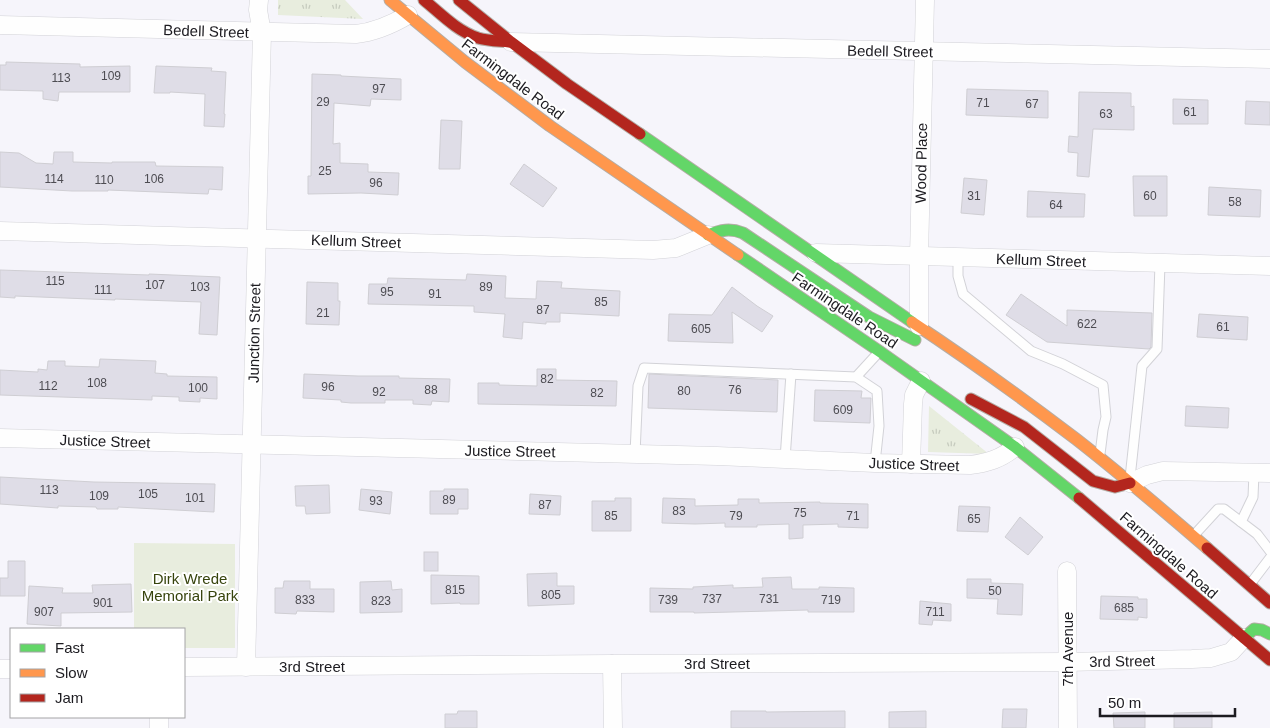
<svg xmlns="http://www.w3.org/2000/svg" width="1270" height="728" font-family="Helvetica,sans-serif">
<defs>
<pattern id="grass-tufts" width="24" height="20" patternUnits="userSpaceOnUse" patternTransform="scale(1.25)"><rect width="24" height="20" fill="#e8edde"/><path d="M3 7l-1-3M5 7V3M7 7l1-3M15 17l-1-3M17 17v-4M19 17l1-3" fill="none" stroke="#c6cbbe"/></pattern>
</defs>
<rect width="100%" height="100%" fill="#f6f5fb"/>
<g fill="url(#grass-tufts)">
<polygon points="278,0 345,0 363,19 278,15"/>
<polygon points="929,406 989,454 928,452"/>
</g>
<polygon fill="#e8edde" points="134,543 235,544 235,648 184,648 184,629 134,629"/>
<g fill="#dfdde7" stroke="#cfced3">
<polygon points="6,62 80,64 80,67 130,66 130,92 59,92 58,101 43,99 43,91 0,90 0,65 6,65"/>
<polygon points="156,66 212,68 211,71 226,72 224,114 225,114 224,127 204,126 205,94 170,92 170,93 154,93"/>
<polygon points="312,74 341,75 341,76 401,79 401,100 371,99 370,106 334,103 333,144 340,143 340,163 368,164 368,172 399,173 398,195 361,193 308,194 308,176 311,176"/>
<polygon points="967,89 1048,91 1048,118 966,115"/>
<polygon points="1079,92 1131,93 1131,107 1134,106 1134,130 1093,129 1089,177 1077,176 1078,153 1068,152 1069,136 1078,137"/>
<polygon points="1173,99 1208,100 1208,124 1173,124"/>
<polygon points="1246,101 1270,102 1270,125 1245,124"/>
<polygon points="441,120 462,121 460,169 439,169"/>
<polygon points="0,152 19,153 36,163 53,164 54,152 73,152 73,162 112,163 112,162 155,162 156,166 223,167 222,190 209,189 208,194 108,190 108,191 72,191 0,187"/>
<polygon points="524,164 557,188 543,207 510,184"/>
<polygon points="1133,176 1167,176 1167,216 1134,216"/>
<polygon points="964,178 987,180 984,215 961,213"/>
<polygon points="1209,187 1261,190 1260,217 1208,215"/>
<polygon points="1028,191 1085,194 1084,217 1027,217"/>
<polygon points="0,270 149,275 149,274 220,277 217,335 199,334 201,302 115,299 115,300 15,296 15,298 0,297"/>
<polygon points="467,274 506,276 505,298 536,299 537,281 562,282 561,288 620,291 619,316 560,313 560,322 546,322 546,324 523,322 522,339 503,337 505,314 474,312 474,306 368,304 369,284 387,284 388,278 466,280"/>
<polygon points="307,282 338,283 338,301 340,301 339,325 306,324"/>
<polygon points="732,287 757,306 773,316 762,332 732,312 733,343 668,341 669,314 712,315"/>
<polygon points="1021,294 1067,326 1067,310 1152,313 1151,347 1149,349 1047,342 1006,315"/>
<polygon points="1199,314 1248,317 1247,340 1197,337"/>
<polygon points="100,359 156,361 155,373 167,374 167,376 217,377 217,399 200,398 200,402 179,401 179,397 152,396 152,400 0,395 0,370 38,372 38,369 47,370 48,361 65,361 65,366 99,367"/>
<polygon points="537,369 556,369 556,380 617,381 616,406 478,404 478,383 499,383 499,385 537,386"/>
<polygon points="304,374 358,376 399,376 399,378 450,379 449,402 432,401 431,405 413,404 413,400 385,400 385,403 351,403 341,402 341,400 303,398"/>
<polygon points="649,374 778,380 777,412 648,408"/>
<polygon points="815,390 862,391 861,398 871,398 870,423 814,421"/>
<polygon points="1186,406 1229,408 1228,428 1185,426"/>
<polygon points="0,477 94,482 215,484 214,512 118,507 118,509 97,509 96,507 58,506 58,508 0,504"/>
<polygon points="329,485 330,513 306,514 305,506 296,506 295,486"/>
<polygon points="361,489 392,492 390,514 359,510"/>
<polygon points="444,489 468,489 468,509 458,509 458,514 430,514 430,491 444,491"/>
<polygon points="530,494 561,496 560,515 529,514"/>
<polygon points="615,498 631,498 631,531 592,531 592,501 615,501"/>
<polygon points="663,498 695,499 695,506 738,505 738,499 759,499 759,503 820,502 820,503 868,504 868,528 838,527 838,524 803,525 803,538 789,539 789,524 757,525 757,527 725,527 725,523 695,524 662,523"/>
<polygon points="959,506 990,507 988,532 957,531"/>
<polygon points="1020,517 1043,537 1028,555 1005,537"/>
<rect x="424" y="552" width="14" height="19"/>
<polygon points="8,561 25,561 25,596 0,596 0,578 8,578"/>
<polygon points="557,573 557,586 574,586 574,604 528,606 527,574"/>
<polygon points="431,575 479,576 479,604 460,604 460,603 431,604"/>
<polygon points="791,577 792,589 819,589 819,587 854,588 854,612 808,612 808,610 694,613 694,612 650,612 650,588 693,589 693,587 733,585 733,588 763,587 762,578"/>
<polygon points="967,579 991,579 991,583 1023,584 1022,615 997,614 998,599 967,598"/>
<polygon points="284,581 310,581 310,589 334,589 334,612 297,611 296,614 275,613 275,588 283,588"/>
<polygon points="391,581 392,590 402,589 402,612 360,613 360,582"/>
<polygon points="131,584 132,612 61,613 61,626 27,624 29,586 63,588 62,593 93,593 92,585"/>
<polygon points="1101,596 1138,597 1138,599 1147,599 1147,618 1138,617 1138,620 1100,619"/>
<polygon points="920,601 951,604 951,621 933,620 932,625 919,624"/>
<polygon points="1003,709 1027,709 1026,728 1002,728"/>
<polygon points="458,711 477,711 477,728 445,728 445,714 457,714"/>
<polygon points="731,711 766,711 766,712 845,711 845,728 731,728"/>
<polygon points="926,711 926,728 889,728 889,712"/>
<polygon points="1145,712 1145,728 1114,728 1113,713"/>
<polygon points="1212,712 1212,728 1174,728 1174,713"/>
</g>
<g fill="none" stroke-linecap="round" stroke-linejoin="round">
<g stroke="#d2d2d7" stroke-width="11">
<g id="lane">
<polyline points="958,258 958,276 963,294 1031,351 1063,364 1103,385 1106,417 1103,430 1100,454"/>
<polyline points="856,377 878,353"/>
<polyline points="635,454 638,386 644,368 856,377 877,391 879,426 875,463"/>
<polyline points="785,459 791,374"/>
<polyline points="1130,478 1142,366 1157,349 1160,264"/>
<polyline points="1241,522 1253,497 1254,473"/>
<polyline points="1196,533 1218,509 1224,509 1257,534 1270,551"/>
<polyline points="1251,583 1270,558"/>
</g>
</g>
<g stroke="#d2d2d7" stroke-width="19">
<g id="street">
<path d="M0,25L356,34C375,32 391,25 408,15"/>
<polyline points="511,42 1270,59"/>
<polyline points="0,231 653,250 676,248 708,235"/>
<polyline points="816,253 1270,266"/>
<polyline points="919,326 919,257 925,0"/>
<path d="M0,438L717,456L875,463L970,465C987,463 1001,459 1015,447"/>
<polyline points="911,464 913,404 914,395 921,381"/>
<polyline points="1130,483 1147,475 1163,471 1270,473"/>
<polyline points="1067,571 1068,728"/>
<polyline points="612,664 613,728"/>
<polyline points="184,667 612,664 1067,662 1192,659 1211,658 1231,652 1244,638"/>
<polyline points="246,667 262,33 258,10 259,0"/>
<polyline points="0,669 11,669"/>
<polyline points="159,717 159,728"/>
</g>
</g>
<g stroke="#b4ada5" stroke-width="13">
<g id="fast">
<polyline points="640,134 912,322"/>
<path d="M708,235C721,230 730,228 743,233L869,317L915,340"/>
<polyline points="738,255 879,351 1015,447 1079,498"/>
<polyline points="1244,638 1254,629 1262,630 1270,634"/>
</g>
</g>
<g stroke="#b4ada5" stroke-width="13">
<g id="slow">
<polyline points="390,0 465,62 550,126 738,255"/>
<path d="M912,322C968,359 1022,398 1076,439C1121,474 1164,511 1207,548"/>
</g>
</g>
<g stroke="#b4ada5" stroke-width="13">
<g id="jam">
<path d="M424,0C441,14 457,31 478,38C488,41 499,41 509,42"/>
<polyline points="459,0 511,42 567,84 640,134"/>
<polyline points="971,399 1024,427 1093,481 1115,487 1130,483"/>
<polyline points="1079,498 1270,660"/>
<polyline points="1207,548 1270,603"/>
</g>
</g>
<use href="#lane" stroke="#fefefe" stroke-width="9"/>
<use href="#street" stroke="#fefefe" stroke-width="18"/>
<use href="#fast" stroke="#63d668" stroke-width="11"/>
<use href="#slow" stroke="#ff974d" stroke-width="11"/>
<use href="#jam" stroke="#b3261e" stroke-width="11"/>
</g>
<g text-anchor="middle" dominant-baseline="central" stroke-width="4" stroke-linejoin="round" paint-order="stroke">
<g font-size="12" fill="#4d4c52">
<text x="111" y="76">109</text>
<text x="61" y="78">113</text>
<text x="379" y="89">97</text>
<text x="323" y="102">29</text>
<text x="983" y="103">71</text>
<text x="1032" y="104">67</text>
<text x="1190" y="112">61</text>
<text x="1106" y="114">63</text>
<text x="325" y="171">25</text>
<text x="54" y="179">114</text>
<text x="154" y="179">106</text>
<text x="104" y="180">110</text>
<text x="376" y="183">96</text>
<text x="974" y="196">31</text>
<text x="1150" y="196">60</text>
<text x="1235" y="202">58</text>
<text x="1056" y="205">64</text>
<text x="55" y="281">115</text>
<text x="155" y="285">107</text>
<text x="200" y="287">103</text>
<text x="486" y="287">89</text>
<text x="103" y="290">111</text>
<text x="387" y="292">95</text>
<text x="435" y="294">91</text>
<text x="601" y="302">85</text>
<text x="543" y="310">87</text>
<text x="323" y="313">21</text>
<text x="1087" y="324">622</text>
<text x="1223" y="327">61</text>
<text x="701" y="329">605</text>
<text x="547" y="379">82</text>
<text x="97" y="383">108</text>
<text x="48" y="386">112</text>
<text x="328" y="387">96</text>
<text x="198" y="388">100</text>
<text x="431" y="390">88</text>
<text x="735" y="390">76</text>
<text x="684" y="391">80</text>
<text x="379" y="392">92</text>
<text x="597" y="393">82</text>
<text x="843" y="410">609</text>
<text x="49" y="490">113</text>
<text x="148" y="494">105</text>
<text x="99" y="496">109</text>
<text x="195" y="498">101</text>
<text x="449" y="500">89</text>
<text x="376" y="501">93</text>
<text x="545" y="505">87</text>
<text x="679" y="511">83</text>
<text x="800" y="513">75</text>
<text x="611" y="516">85</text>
<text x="736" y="516">79</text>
<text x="853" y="516">71</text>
<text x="974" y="519">65</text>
<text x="455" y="590">815</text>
<text x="995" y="591">50</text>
<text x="551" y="595">805</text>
<text x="712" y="599">737</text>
<text x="769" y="599">731</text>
<text x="305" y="600">833</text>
<text x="668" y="600">739</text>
<text x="831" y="600">719</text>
<text x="381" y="601">823</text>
<text x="103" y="603">901</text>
<text x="1124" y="608">685</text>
<text x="44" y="612">907</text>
<text x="935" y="612">711</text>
</g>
<g font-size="15" fill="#1c1b20" stroke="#fff">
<text transform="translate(206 31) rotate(2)">Bedell Street</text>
<text transform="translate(890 51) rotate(1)">Bedell Street</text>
<text transform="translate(513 79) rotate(37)">Farmingdale Road</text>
<text transform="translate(921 163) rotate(-89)">Wood Place</text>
<text transform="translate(356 241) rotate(2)">Kellum Street</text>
<text transform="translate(1041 260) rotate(2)">Kellum Street</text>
<text transform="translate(845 310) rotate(34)">Farmingdale Road</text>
<text transform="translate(254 333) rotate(-89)">Junction Street</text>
<text transform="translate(105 441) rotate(2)">Justice Street</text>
<text transform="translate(510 451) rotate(1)">Justice Street</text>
<text transform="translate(914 464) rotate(2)">Justice Street</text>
<text transform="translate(1169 555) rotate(41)">Farmingdale Road</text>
<text transform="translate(1067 649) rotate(-90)">7th Avenue</text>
<text transform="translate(1122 661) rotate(-1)">3rd Street</text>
<text x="717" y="663">3rd Street</text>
<text x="312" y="666">3rd Street</text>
</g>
<g font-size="15" fill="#37440d" stroke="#fff">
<text x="190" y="578">Dirk Wrede<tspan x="190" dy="17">Memorial Park</tspan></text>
</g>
</g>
<rect x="10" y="628" width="175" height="90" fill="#ffffff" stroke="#a4a4a6"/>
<rect x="20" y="644" width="25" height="8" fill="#63d668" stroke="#a4a4a6"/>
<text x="55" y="653" font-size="15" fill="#1c1b20">Fast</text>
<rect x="20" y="669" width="25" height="8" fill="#ff974d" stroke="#a4a4a6"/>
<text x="55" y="678" font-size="15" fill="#1c1b20">Slow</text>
<rect x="20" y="694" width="25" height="8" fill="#b3261e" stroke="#a4a4a6"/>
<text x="55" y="703" font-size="15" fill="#1c1b20">Jam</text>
<path d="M1100 708v8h135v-8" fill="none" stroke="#1c1b20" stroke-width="2.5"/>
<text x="1108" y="708" font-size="15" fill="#1c1b20" stroke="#ffffff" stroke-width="4" paint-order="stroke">50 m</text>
</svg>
